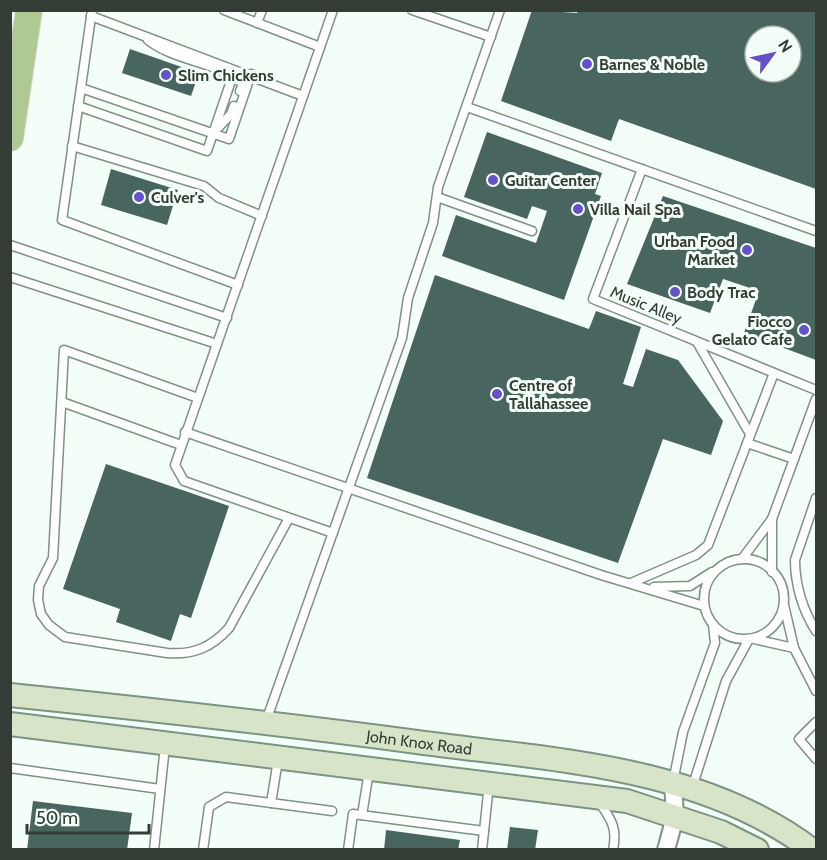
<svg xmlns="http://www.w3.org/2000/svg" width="827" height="860" font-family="Cabin,sans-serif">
<rect width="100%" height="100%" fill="#f4fef8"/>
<g fill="#49655f" fill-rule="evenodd">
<path d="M532,10L577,13L578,10H816V189L619,119L611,141L501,101ZM755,36H791V72H755Z"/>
<polygon points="130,49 199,73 191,96 122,73"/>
<polygon points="487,132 602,173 595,194 601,196 564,300 442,256 456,215 536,243 547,211 532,206 527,219 464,197"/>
<polygon points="111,169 178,190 167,225 101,205"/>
<polygon points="663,196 816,248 816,360 744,333 759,291 723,279 710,313 627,284"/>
<polygon points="435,275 589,329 596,311 641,327 623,384 633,387 646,349 678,360 723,421 711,455 663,439 618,563 367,478"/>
<polygon points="106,464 229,506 191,618 180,614 171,641 116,622 120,609 63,589"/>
<polygon points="33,801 132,813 127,850 27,850"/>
<polygon points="510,827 538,830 535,850 507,850"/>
<polygon points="386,830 460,840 458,850 384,850"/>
</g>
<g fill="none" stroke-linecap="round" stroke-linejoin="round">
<g stroke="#7d9384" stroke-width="11">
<g id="service">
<polyline points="92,10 62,220 238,285"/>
<polyline points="224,10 320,47"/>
<polyline points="412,10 491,37"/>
<polyline points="91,16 303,96"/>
<polyline points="257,23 262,10"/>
<path d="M148,40C176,62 217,61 243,84L240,91"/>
<polyline points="81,88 229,139 251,74"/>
<polyline points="78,106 207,151 233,75"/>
<polyline points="467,107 816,231"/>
<polyline points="215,131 231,114 234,106"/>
<polyline points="72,146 204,186 219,198 262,216"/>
<polyline points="642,169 593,299 816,390"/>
<polyline points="437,197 532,231"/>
<polyline points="10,245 227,318"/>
<polyline points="10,277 217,344"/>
<polyline points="697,342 750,434"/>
<path d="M198,398L64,350L53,558L39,586L38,600L41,614L49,625L65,637L167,653C193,655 211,648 229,628L289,518"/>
<polyline points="62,402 181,445"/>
<polyline points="185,432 601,575 704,606"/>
<polyline points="747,443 794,459"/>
<path d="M816,498L795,560C795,585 803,611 816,631"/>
<polyline points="772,519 772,572"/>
<polyline points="333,533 184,481 175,465 333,10"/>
<polyline points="742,559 772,519 816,399"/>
<circle cx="744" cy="599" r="40"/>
<polyline points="631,583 696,555 708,545 774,373"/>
<polyline points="654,587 690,586 712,572"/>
<polyline points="784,605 794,648 816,691"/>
<polyline points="754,639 794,648"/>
<polyline points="266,721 402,338 408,298 433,223 438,187 500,10"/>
<polyline points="816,722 799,739 816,759"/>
<polyline points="10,768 160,789"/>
<polyline points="673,782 683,732 715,643 713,625"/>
<polyline points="692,788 726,681 749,639"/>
<path d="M598,800C610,818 618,827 613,850"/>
<polyline points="271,803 278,760"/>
<polyline points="362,815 369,771"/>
<polyline points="154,850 165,746"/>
<polyline points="203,850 209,807 226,797 332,811"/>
<polyline points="348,850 353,814 484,831"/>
<polyline points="482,850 489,784"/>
</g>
</g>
<g stroke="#7d9384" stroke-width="20">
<polyline id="minor" points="666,850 675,817 673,782"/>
</g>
<g stroke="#7d9384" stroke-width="26">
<g id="secondary">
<path id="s1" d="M10,695C146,709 282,724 417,742C550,760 700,765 812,850"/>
<polyline points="10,724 627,801 721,832 757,850"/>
</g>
</g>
<g stroke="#d6d8d7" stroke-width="28">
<polyline id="primary" points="10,138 29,10"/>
</g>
<use href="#service" stroke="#fff" stroke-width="8"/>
<use href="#minor" stroke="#fff" stroke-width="16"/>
<use href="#secondary" stroke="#d7e4c8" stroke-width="22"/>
<use href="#primary" stroke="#afc992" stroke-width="26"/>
</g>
<g fill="#6551ca" stroke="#f4fef8" stroke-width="2">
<circle cx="587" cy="64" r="6"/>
<circle cx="166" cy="75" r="6"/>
<circle cx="493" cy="180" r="6"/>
<circle cx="139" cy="197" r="6"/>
<circle cx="578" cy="209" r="6"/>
<circle cx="747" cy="250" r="6"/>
<circle cx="675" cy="292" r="6"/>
<circle cx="804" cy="330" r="6"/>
<circle cx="497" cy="394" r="6"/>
</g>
<g text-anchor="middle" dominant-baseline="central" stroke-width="6" stroke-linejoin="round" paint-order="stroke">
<g font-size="16" font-weight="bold" fill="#333d36" stroke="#f4fef8" text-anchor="start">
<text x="599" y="64">Barnes &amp; Noble</text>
<text x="178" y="75">Slim Chickens</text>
<text x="505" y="180">Guitar Center</text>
<text x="151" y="197">Culver's</text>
<text x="590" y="209">Villa Nail Spa</text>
<text x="735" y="241" text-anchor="end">Urban Food<tspan x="735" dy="18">Market</tspan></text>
<text x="687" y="292">Body Trac</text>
<text x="792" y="321" text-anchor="end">Fiocco<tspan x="792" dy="18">Gelato Cafe</tspan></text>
<text x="509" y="385">Centre of<tspan x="509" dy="18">Tallahassee</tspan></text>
</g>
<g font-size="16" fill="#333d36" stroke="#f4fef8">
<text transform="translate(646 305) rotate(22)">Music Alley</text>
<text stroke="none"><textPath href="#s1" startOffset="412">John Knox Road</textPath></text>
</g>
</g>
<rect width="827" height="860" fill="none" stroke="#333d36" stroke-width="24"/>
<g transform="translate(773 54) rotate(57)"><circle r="28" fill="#f4fef8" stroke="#a7b1aa" stroke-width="1.5"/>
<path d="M0-4.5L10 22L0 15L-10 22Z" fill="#6551ca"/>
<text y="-9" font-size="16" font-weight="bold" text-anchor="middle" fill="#333d36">N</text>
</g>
<path d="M27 824v9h122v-9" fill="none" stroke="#333d36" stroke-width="3"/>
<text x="36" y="824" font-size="18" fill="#333d36" stroke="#f4fef8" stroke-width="4.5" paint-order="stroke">50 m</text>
</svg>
